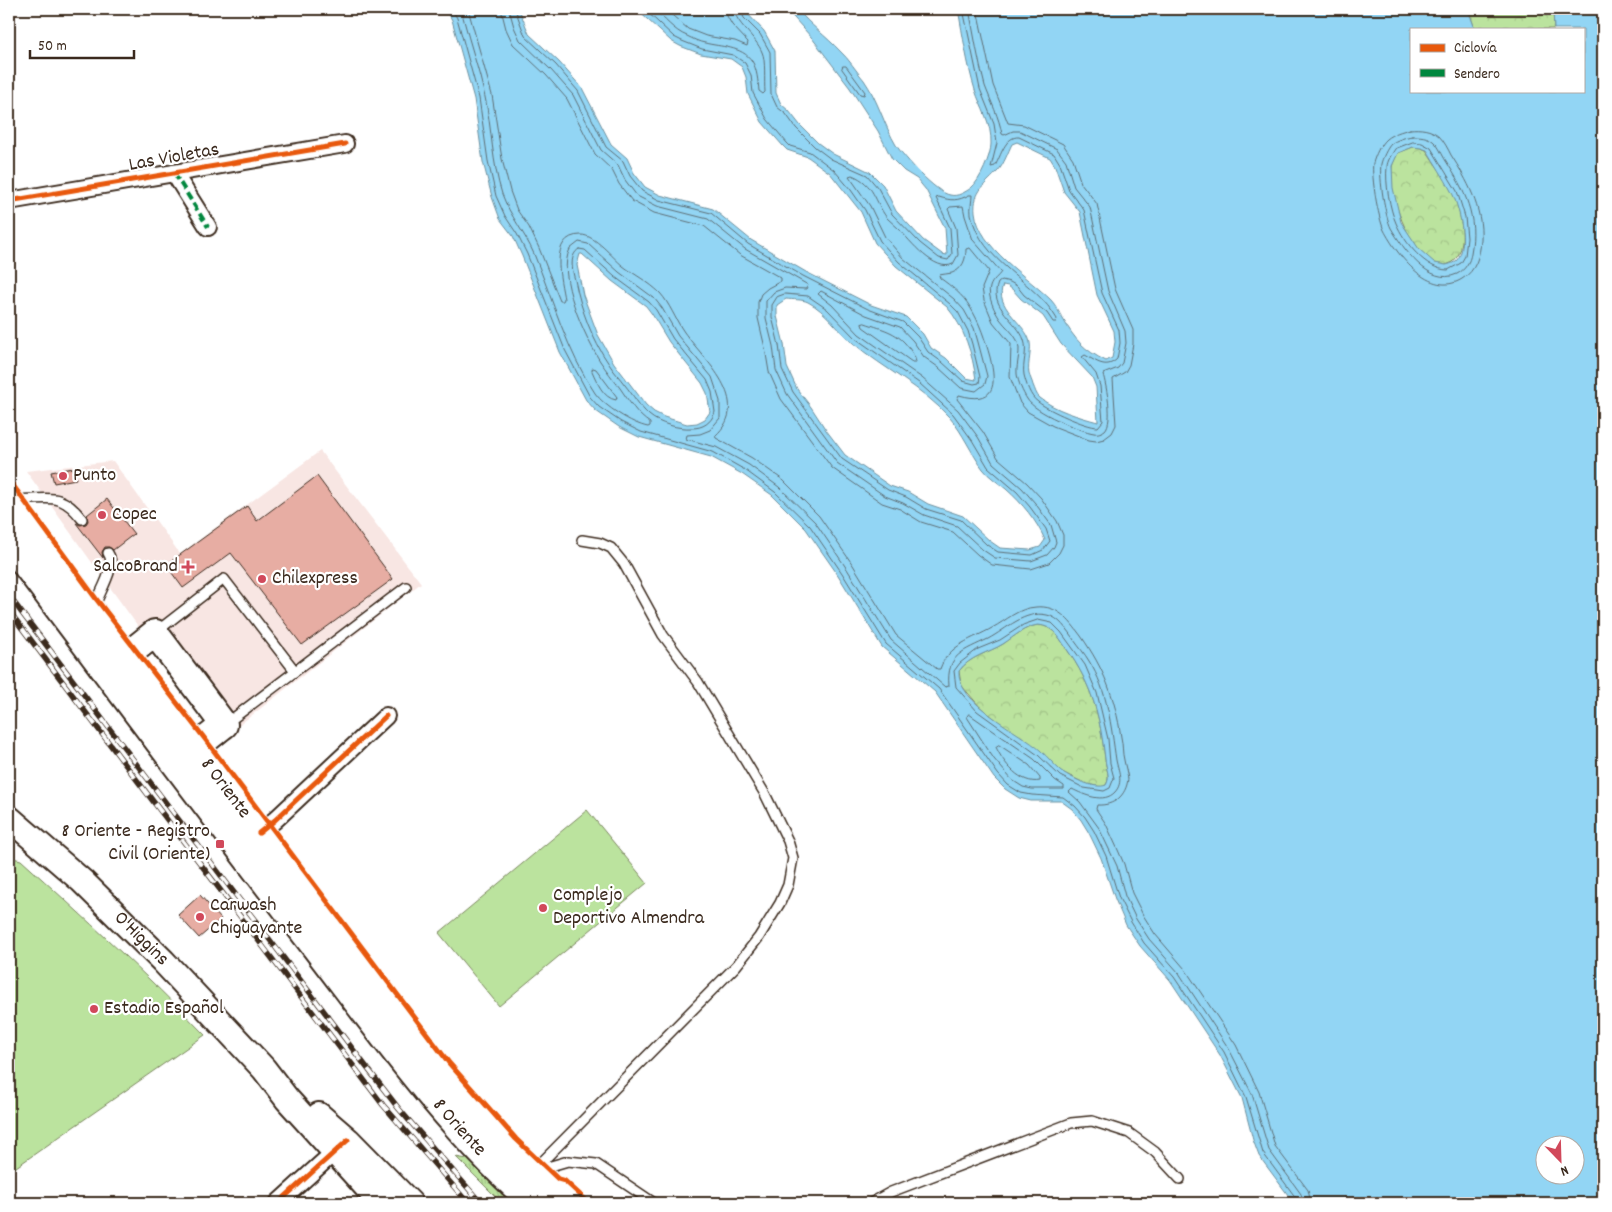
<svg xmlns="http://www.w3.org/2000/svg" width="1612" height="1212" font-family="Dekko,sans-serif">
<defs>
<pattern id="grass-tufts" width="24" height="20" patternUnits="userSpaceOnUse" patternTransform="scale(1.25)"><rect width="24" height="20" fill="#bbe39e"/><path d="M3 7l-1-3M5 7V3M7 7l1-3M15 17l-1-3M17 17v-4M19 17l1-3" fill="none" stroke="#a2c388"/></pattern>
<pattern id="forest-crowns" width="20" height="18" patternUnits="userSpaceOnUse" patternTransform="scale(1.25)"><rect width="20" height="18" fill="#bbe39e"/><path d="M2 6a3 3 0 1 1 6 0M12 15a3 3 0 1 1 6 0" fill="none" stroke="#a2c388"/></pattern>
</defs>
<rect width="100%" height="100%" fill="#fff"/>
<filter id="ink" filterUnits="userSpaceOnUse"><feTurbulence type="fractalNoise" baseFrequency=".02" numOctaves="2"/><feDisplacementMap in="SourceGraphic" scale="10" xChannelSelector="R" yChannelSelector="G"/><feConvolveMatrix kernelMatrix="1 2 1 2 8 2 1 2 1" color-interpolation-filters="sRGB"/></filter>
<g filter="url(#ink)">
<polygon fill="#f8e6e3" points="320,451 421,583 220,740 26,471 113,461 180,554"/>
<polygon fill="url(#grass-tufts)" stroke="#7b865e" points="456,1157 467,1159 475,1164 511,1203 502,1203"/>
<g fill="url(#forest-crowns)" stroke="#7b865e">
<polygon points="1468,9 1553,9 1554,29 1475,29"/>
<path d="M1413,147L1421,148L1426,150C1435,164 1446,178 1453,193C1461,212 1472,257 1446,265C1443,265 1438,264 1435,263C1408,249 1388,196 1392,167C1393,162 1396,157 1398,153Z"/>
<path d="M1038,625C1053,626 1059,637 1066,648C1092,685 1100,715 1105,759C1106,769 1111,777 1106,785L1102,787L1086,784L1062,772L980,707L961,685L959,671C970,656 988,653 1003,644C1015,636 1024,627 1038,625Z"/>
</g>
<g fill="#bbe39e" stroke="#7b865e">
<polygon points="587,810 647,883 499,1006 439,933"/>
<path d="M9,857L21,860C84,917 146,974 205,1035L9,1172Z"/>
</g>
<path fill="#92d5f4" stroke="#6f919e" fill-rule="evenodd" d="M446,9H519L529,34L559,62L582,88L611,144L627,158L634,173L645,187L660,195L713,209L751,240L806,272L871,305L906,317L923,334L931,348L946,358L966,378L976,380C973,355 964,327 947,307L896,266L875,243L861,212L830,173L808,157L787,150L783,146L762,122L748,94L746,77L742,67L731,59L701,54L680,46L671,41L636,9H743L764,31L775,51L776,93L781,104L789,111L800,125L818,143L833,154L870,172L883,185L896,211L923,240L942,254L947,255L945,228L926,190L917,179L904,171L892,159L878,131L850,88L812,38L786,9H797C810,25 826,36 840,51C849,59 856,71 864,80C878,100 884,125 896,145C904,157 936,193 950,195C958,197 965,192 971,188C980,181 991,155 991,144C992,124 981,108 975,90C967,64 963,36 958,9H1468L1475,29H1411V91H1583V29H1554L1553,9H1603V1203H1294L1259,1156L1253,1140L1242,1098L1220,1055L1170,980L1140,946L1126,925L1115,899L1101,858L1089,833L1081,820L1072,809L1061,801H1031L1019,798L1005,789L994,778L935,692L882,647L838,575L806,529L772,495L742,474L711,457L639,437L619,427L596,411L586,400L560,352L522,256L513,236L500,219L492,197L483,162L474,99L452,20ZM1017,142L1050,158L1055,166L1064,192L1080,212L1097,295L1114,331L1115,342L1112,358L1106,361C1084,350 1075,340 1063,319C1059,313 1056,305 1051,300C1028,277 979,248 975,212C973,191 986,184 998,171C1004,164 1008,152 1012,144ZM1413,147L1421,148L1427,150C1435,164 1444,177 1451,191C1459,205 1469,246 1457,260C1454,263 1450,264 1446,265L1435,263L1419,249L1401,222L1393,188L1392,166L1398,153ZM580,254H582L612,281L646,306L652,314L669,342L702,383L707,393L710,412L705,419L697,423L687,424L664,417L654,412L646,405L614,363L598,335L583,295L577,265ZM1003,285L1008,286L1013,290L1021,299L1043,316L1061,344L1092,377L1096,387L1098,422C1079,417 1055,410 1040,398C1036,395 1035,389 1033,385C1032,381 1030,377 1029,374C1027,363 1033,349 1029,339C1023,322 994,306 1003,285ZM786,299C793,300 802,299 808,302C827,312 837,330 853,343C884,369 922,387 950,418C963,433 971,453 983,469C989,477 999,483 1006,489C1022,503 1037,521 1045,540L1040,547L1030,550L1000,548L990,541L963,516L928,504L908,492L890,486L845,455L826,430L811,407L797,389L787,367L784,344L777,316V305ZM1038,625C1053,626 1059,637 1066,648C1092,685 1100,715 1105,759C1106,769 1111,777 1106,785C1095,790 1069,777 1060,770C1053,764 1048,757 1041,751C1021,732 956,703 959,671C970,656 988,653 1003,644C1015,636 1024,627 1038,625ZM1544,1144H1574V1174H1544Z"/>
<g fill="none" stroke-linecap="round" stroke-linejoin="round">
<g stroke="#5e6e74" stroke-width="1">
<polyline points="452,9 457,18 479,98 488,161 496,196 505,216 517,234 527,254 565,350 590,397 599,407 621,422 641,432 713,452 745,470 775,492 810,526 842,573 886,644 939,689 998,774 1008,785 1021,793 1032,795 1063,797 1075,806 1085,817 1094,831 1106,856 1119,898 1131,922 1144,943 1174,977 1224,1052 1246,1097 1263,1153 1296,1198 1298,1203"/>
<path d="M459,9L463,17C470,44 479,70 485,97C492,129 492,163 502,194C510,216 525,233 534,254C553,300 567,352 595,393C604,406 632,424 648,427L650,426V423C637,415 629,401 620,388C613,379 606,370 600,361C585,337 556,275 570,249L579,242L588,244L619,272L654,298L662,308L678,336L712,377L720,401V418L710,430L700,434L687,435L686,439L716,447L749,465L779,487L815,522L847,569L891,640L945,687L949,686C946,654 964,651 988,639C1007,629 1024,610 1047,615C1059,617 1067,630 1074,640C1079,647 1085,654 1089,661C1108,691 1111,726 1116,760C1118,771 1124,782 1115,792C1104,804 1084,795 1072,789L1069,792L1080,802L1099,828L1117,866L1125,896L1136,919L1149,939L1179,973L1229,1049L1252,1094L1269,1150L1301,1194L1304,1203"/>
<path d="M468,9L492,95L502,159L510,191L517,210L529,227L539,248L560,301H563L564,299C561,281 548,235 581,235C595,235 612,257 623,266C635,275 649,282 660,293C670,304 675,319 684,332C704,360 754,401 715,436L716,438L752,458L783,480L819,516L853,565L896,635L937,669H940C948,645 973,639 992,628C1007,620 1018,608 1036,607C1058,605 1069,620 1081,636C1104,669 1115,697 1121,737C1123,745 1122,753 1124,760C1125,766 1127,772 1128,779C1126,796 1114,806 1097,805L1096,809L1106,824L1118,850L1124,864L1132,893L1143,915L1155,934L1185,969L1236,1045L1259,1092L1275,1146L1308,1190L1311,1203"/>
<path d="M501,9L506,29L513,44L546,75L567,99L595,154L612,170L619,184L632,201L654,213L704,226L740,255L781,278V281L768,288L761,294L758,302V318L765,348L769,372L781,399L832,468L882,503L900,509L921,522L953,532L978,555L992,565L1031,569L1049,563L1059,553L1063,545V535L1057,521L1041,498L1027,483L998,458L983,432L957,399L959,395C995,405 997,386 990,357C985,339 980,323 970,307C963,295 951,286 940,278L939,275C943,274 948,274 952,273C963,269 966,259 966,249L970,248L989,271L982,288L984,300L993,322L1011,344L1010,377L1020,403L1028,412L1053,426L1089,440L1096,441L1104,439L1112,433L1116,425L1113,379L1125,372L1129,365L1133,344V330L1115,289L1097,204L1081,183L1073,159L1063,144L1024,125L1008,123L993,85L977,9"/>
<path d="M509,9L514,27L520,40L551,70L573,95L601,150L618,165L625,180L637,196L657,206L708,219L745,249L808,285L806,289L785,288L774,292L766,301V318L773,346L776,370L787,394L837,463L885,496L903,503L924,515L957,526L983,550L995,558L1031,561L1047,555L1054,547L1056,542L1051,525L1035,503L1022,488L993,463L978,437L958,410L922,378L859,334L832,305L818,294L821,291L866,315L900,327L913,341L924,357L938,367L961,388L976,391L985,384L987,376L978,342L974,328L964,310L954,299L903,258L885,237L870,206L849,176L852,175C875,184 874,201 887,218C891,222 895,225 899,229C910,241 935,273 953,264L958,255L956,228L948,209L950,207L963,206L965,216L973,240L1001,272C998,277 992,280 990,287C987,296 995,312 1000,319C1005,326 1013,332 1017,340C1022,350 1016,363 1017,374C1018,382 1023,393 1027,399C1034,412 1080,431 1094,433C1098,434 1102,432 1105,430C1114,421 1106,385 1103,374L1118,368L1122,363L1126,343L1125,331L1108,291L1090,207L1074,187L1066,161L1057,149L1020,131H1013L1004,135L1002,134C999,117 991,102 985,86C978,61 974,34 969,9"/>
<polyline points="515,9 525,36 556,65 578,91 606,147 623,161 630,176 642,191 659,200 711,213 748,244 803,276 868,309 903,322 918,337 928,352 942,362 963,381 974,384 979,383 980,377 972,344 968,331 958,312 950,304 899,262 880,241 865,210 851,190 834,170 810,152 790,146 787,143 767,119 753,93 751,75 745,63 733,55 702,49 682,41 674,37 644,9"/>
<path d="M654,9C664,18 674,31 687,36C693,39 699,42 705,43C720,47 742,46 752,61C757,69 758,81 759,91L763,94L765,92C764,81 766,60 762,52C756,37 735,23 734,9"/>
<polyline points="665,9 688,29 706,36 735,41 747,46 748,42 732,25 727,16 727,9"/>
<path d="M740,9L744,18L760,34L770,52L771,94L777,107L786,114L796,128L815,147L831,159L867,175L878,188L892,214L920,243L939,258L948,260L952,254L950,228L936,198L939,197C951,201 958,201 969,195H972C972,201 970,208 971,214C981,263 1035,280 1057,319L1056,322H1053L1047,313L1024,295L1017,286L1010,282L1002,280L998,283C988,307 1018,321 1024,340C1028,351 1022,364 1024,375C1026,383 1030,397 1038,402C1048,410 1086,427 1098,427L1103,421L1100,386L1096,374L1082,357L1085,355C1096,361 1106,370 1117,359L1120,343L1119,330L1102,293L1084,210L1069,190L1060,164L1054,154L1019,137C1005,136 1001,156 995,166L991,167L997,143L994,124L980,89L963,9"/>
<polygon points="843,66 846,66 865,92 864,95 860,94 842,69"/>
<path d="M1410,129C1420,128 1431,129 1439,136C1444,141 1448,149 1451,155C1467,180 1483,208 1481,240C1480,255 1476,271 1462,279C1430,299 1397,255 1384,230C1378,217 1371,177 1373,163C1375,156 1380,144 1386,139C1392,134 1402,131 1410,129Z"/>
<path d="M1412,136C1420,136 1428,136 1434,142C1439,146 1442,155 1446,161C1465,191 1478,216 1471,253C1470,262 1465,270 1457,274C1429,287 1403,248 1391,228C1385,216 1379,178 1381,164C1382,159 1387,148 1391,144C1396,140 1406,137 1412,136Z"/>
<path d="M1413,142L1422,143L1431,148L1457,191L1465,217L1467,238L1465,256L1461,263L1448,270C1426,270 1404,242 1396,223C1390,210 1385,182 1387,167C1387,161 1392,154 1395,149Z"/>
<path d="M579,249L585,250L615,277L649,302L656,310L673,339L707,380L712,392L715,412C711,423 703,428 692,428C679,429 659,424 649,415C640,407 633,395 625,385C620,378 614,372 609,364C592,339 581,310 575,280C572,270 569,255 579,249Z"/>
<polygon points="785,294 808,296 827,309 855,338 919,383 953,414 972,440 988,467 1017,492 1030,507 1046,529 1050,541 1043,550 1032,555 998,552 987,545 961,520 926,509 906,497 888,490 842,459 793,392 782,369 779,345 772,317 772,305 777,297"/>
<path d="M865,323C885,330 899,332 911,351C914,355 915,358 916,362H912L863,327L862,324Z"/>
<path d="M593,368L596,369L617,397L616,400C603,398 597,382 592,371Z"/>
<polygon points="1038,620 1052,623 1061,632 1085,665 1097,693 1108,739 1110,763 1114,778 1110,788 1104,791 1084,788 1060,776 1038,755 977,711 956,687 954,671 960,663 978,649 1000,640 1023,625"/>
<polygon points="969,714 1034,759 1055,780 1064,786 1064,789 1032,789 1023,787 1012,780 994,759 967,717"/>
<path d="M999,745L1029,765L1040,778V781C1021,785 1003,763 996,747Z"/>
</g>
</g>
<g fill="#e7ada3" stroke="#3b2a1e">
<polygon points="73,468 76,479 54,483 51,472"/>
<polygon points="317,476 393,579 302,645 231,553 183,588 166,565 247,506 257,521"/>
<polygon points="107,499 134,534 113,550 109,547 105,547 102,552 103,558 76,523 80,525 86,524 88,521 87,515"/>
<polygon points="200,895 221,919 199,938 178,915"/>
</g>
<g fill="none" stroke-linecap="round" stroke-linejoin="round">
<g stroke="#3b2a1e" stroke-width="12">
<g id="service">
<path d="M13,499C46,502 58,488 82,519"/>
<path d="M94,609C98,593 118,567 108,553"/>
<polyline points="156,632 224,579 295,671"/>
<polyline points="227,723 406,587"/>
<polyline points="534,1170 736,966 759,937 780,903 788,885 793,858 788,841 765,794 698,682 663,635 624,564 611,548 600,543 582,540"/>
<polyline points="537,1170 568,1161 596,1164 654,1203"/>
<polyline points="871,1203 891,1192 1071,1123 1092,1121 1129,1133 1155,1152 1180,1179"/>
</g>
</g>
<g stroke="#3b2a1e" stroke-width="20">
<g id="minor">
<polyline points="174,173 208,227"/>
<polyline points="9,201 345,144"/>
<polyline points="259,833 275,820 386,716"/>
<polyline points="278,1203 341,1146"/>
</g>
</g>
<g stroke="#3b2a1e" stroke-width="28">
<g id="secondary">
<path id="s1" d="M9,818L82,881L163,961L264,1069L287,1099L381,1203"/>
<polyline points="319,1115 348,1140 410,1203"/>
</g>
</g>
<g stroke="#3b2a1e" stroke-width="30">
<g id="primary">
<path id="s2" d="M9,502L426,1055L493,1135L567,1203"/>
<path id="s3" d="M9,543C109,676 209,810 311,942C381,1033 447,1127 533,1203"/>
<path d="M125,657L155,633L224,725C210,735 196,751 178,751"/>
</g>
</g>
<use href="#service" stroke="#fff" stroke-width="9"/>
<use href="#minor" stroke="#fff" stroke-width="16"/>
<use href="#secondary" stroke="#fff" stroke-width="24"/>
<use href="#primary" stroke="#fff" stroke-width="26"/>
<g stroke="#3b2a1e" stroke-width="5.5">
<g id="rail">
<polyline points="9,596 358,1056 399,1109 481,1203"/>
<polyline points="9,611 383,1105 468,1203"/>
</g>
</g>
<use href="#rail" stroke="#fff" stroke-width="4" stroke-dasharray="11" stroke-linecap="butt"/>
<polyline stroke="#00873e" stroke-width="4" stroke-dasharray="8 4" stroke-linecap="butt" points="174,173 208,227"/>
<g stroke="#fff" stroke-width="8">
<g id="cycleway">
<polyline points="9,201 345,144"/>
<polyline points="9,480 97,600 205,739 449,1063 516,1139 558,1179 565,1181 589,1203"/>
<polyline points="259,833 275,820 386,716"/>
<polyline points="278,1203 348,1140"/>
</g>
</g>
<use href="#cycleway" stroke="#e8590c" stroke-width="5"/>
</g>
</g>
<g fill="#d1495b" stroke="#fff" stroke-width="2">
<circle cx="63" cy="476" r="5"/>
<circle cx="102" cy="515" r="5"/>
<path d="M185.5 559.5h5v5h5v5h-5v5h-5v-5h-5v-5h5z"/>
<circle cx="262" cy="579" r="5"/>
<rect x="215" y="839" width="10" height="10" rx="2.5"/>
<circle cx="543" cy="908" r="5"/>
<circle cx="200" cy="917" r="5"/>
<circle cx="94" cy="1009" r="5"/>
</g>
<g text-anchor="middle" dominant-baseline="central" stroke-width="4.5" stroke-linejoin="round" paint-order="stroke">
<g font-size="20" fill="#3b2a1e" stroke="#fff">
<text transform="translate(174 158) rotate(-10)">Las Violetas</text>
<text stroke="none"><textPath href="#s2" startOffset="359">8 Oriente</textPath></text>
<text stroke="none"><textPath href="#s1" startOffset="179">O'Higgins</textPath></text>
<text stroke="none"><textPath href="#s3" startOffset="738">8 Oriente</textPath></text>
</g>
<g font-size="20" fill="#3b2a1e" stroke="#fff" text-anchor="start">
<text x="73" y="476">Punto</text>
<text x="112" y="515">Copec</text>
<text x="178" y="567" text-anchor="end">SalcoBrand</text>
<text x="272" y="579">Chilexpress</text>
<text x="210" y="832" text-anchor="end">8 Oriente - Registro<tspan x="210" dy="23">Civil (Oriente)</tspan></text>
<text x="553" y="896">Complejo<tspan x="553" dy="23">Deportivo Almendra</tspan></text>
<text x="210" y="906">Carwash<tspan x="210" dy="23">Chiguayante</tspan></text>
<text x="104" y="1009">Estadio Español</text>
</g>
</g>
<rect width="1612" height="1212" fill="none" stroke="#fff" stroke-width="30"/>
<rect x="15" y="15" width="1582" height="1182" fill="none" stroke="#3b2a1e" stroke-width="2" filter="url(#ink)"/>
<rect x="1410" y="28" width="175" height="65" fill="#ffffff" stroke="#b1aaa5"/>
<rect x="1420" y="44" width="25" height="8" fill="#e8590c" stroke="#b1aaa5"/>
<text x="1454" y="52" font-size="15" fill="#3b2a1e">Ciclovía</text>
<rect x="1420" y="69" width="25" height="8" fill="#00873e" stroke="#b1aaa5"/>
<text x="1454" y="78" font-size="15" fill="#3b2a1e">Sendero</text>
<g transform="translate(1560 1160) rotate(157)"><circle r="24" fill="#ffffff" stroke="#b1aaa5"/>
<path d="M0-4L9 19L0 12L-9 19Z" fill="#d1495b"/>
<text y="-8" font-size="14" font-weight="bold" text-anchor="middle" fill="#3b2a1e">N</text>
</g>
<path d="M30 50v8h104v-8" fill="none" stroke="#3b2a1e" stroke-width="2.5"/>
<text x="38" y="50" font-size="15" fill="#3b2a1e" stroke="#ffffff" stroke-width="4" paint-order="stroke">50 m</text>
</svg>
